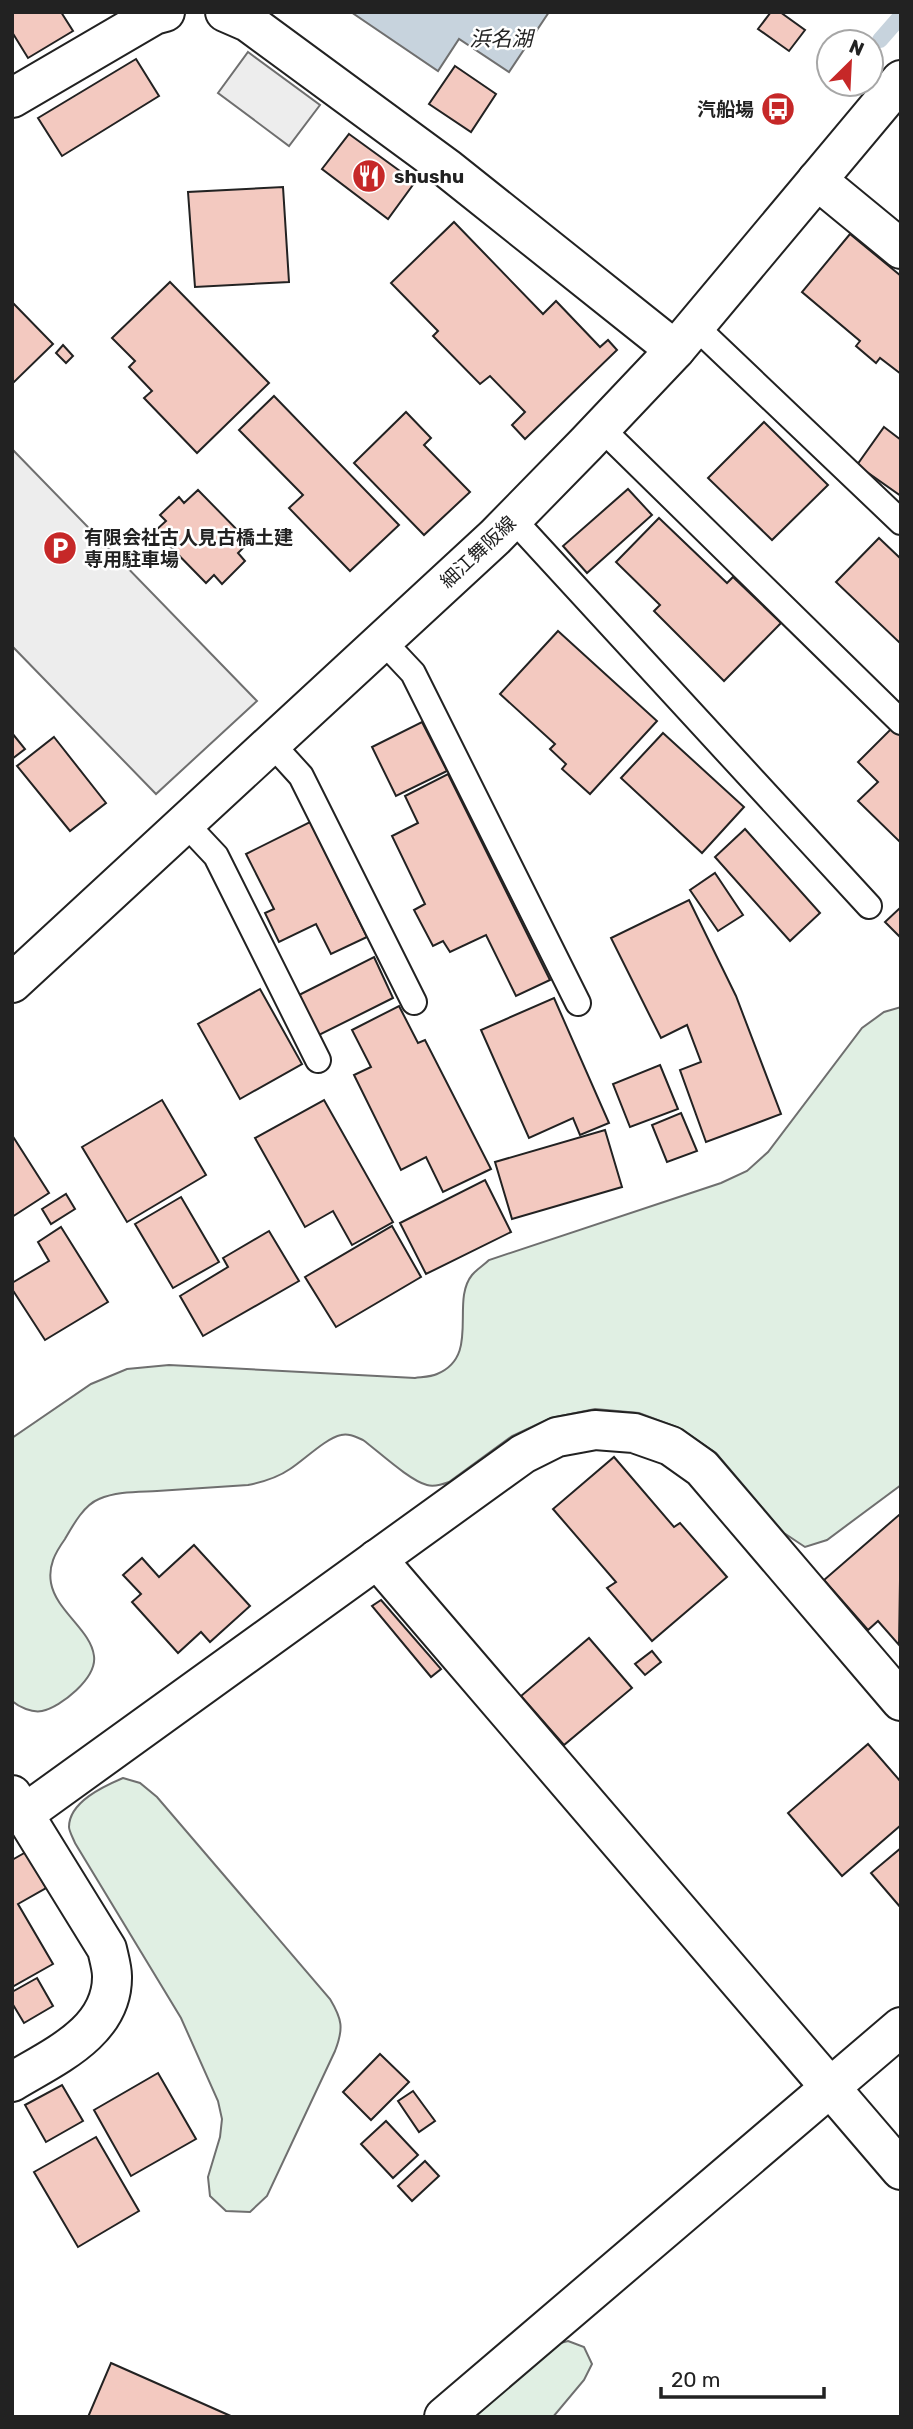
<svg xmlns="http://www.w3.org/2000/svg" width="913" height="2429" font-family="Rubik,'Noto Sans JP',sans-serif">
<rect width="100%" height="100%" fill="#fff"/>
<g fill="#e0efe3" stroke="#6f6f6f" stroke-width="2">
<path d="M901,1007V1485L827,1540L805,1547L784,1533L716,1453L679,1428L639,1413L595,1409L551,1418L512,1436L449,1482C441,1485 434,1487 427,1485C410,1481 378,1451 363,1440C356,1437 349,1433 341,1435C326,1438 304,1460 290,1469C277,1478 263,1482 248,1485C218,1487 188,1489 157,1491C139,1492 117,1491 99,1499C84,1505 73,1525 65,1539C55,1553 48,1566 51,1583C56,1611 91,1630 94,1656C97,1678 61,1707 42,1711C32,1713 19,1707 12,1701V1438L91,1384L127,1369L169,1365L415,1378C422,1377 431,1377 437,1374C481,1356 450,1302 472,1275C477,1269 484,1265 489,1260L721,1183L747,1171L768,1152L862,1028L884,1012Z"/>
<path d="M123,1778L140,1783L157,1797L330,1999C342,2019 344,2028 335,2051L267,2196L250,2212L226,2211L210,2196L208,2177L220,2137L222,2119L218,2101L181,2018L75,1843C73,1838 69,1831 69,1827C69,1802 104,1786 123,1778Z"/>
<polygon points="568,2341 584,2347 592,2364 584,2380 553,2417 468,2417 553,2345"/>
</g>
<g fill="#ededed" stroke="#6f6f6f" stroke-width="2">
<polygon points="248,52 320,105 289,146 218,93"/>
<polygon points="12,449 257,701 156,794 12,646"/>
</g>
<polygon fill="#c7d3dd" stroke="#6f6f6f" stroke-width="2" points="351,12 549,12 509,72 459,39 438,71"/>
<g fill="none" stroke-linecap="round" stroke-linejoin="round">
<polyline stroke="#c7d3dd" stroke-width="16" points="880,40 901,16"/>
</g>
<g fill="#f3c9c0" stroke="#222" stroke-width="2">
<polygon points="61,12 73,31 28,58 12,32 12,13"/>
<polygon points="771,12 780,12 805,30 789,51 758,29"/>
<polygon points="136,59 159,96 62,156 38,118"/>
<polygon points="455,66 496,94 471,132 429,104"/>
<polygon points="349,134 415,182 388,219 322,169"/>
<polygon points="283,187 289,282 195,287 188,192"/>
<polygon points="454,222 543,314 556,301 600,347 608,340 617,350 525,439 512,425 525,412 490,376 480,384 433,336 438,331 391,283"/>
<polygon points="850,234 901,276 901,374 880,358 876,363 856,346 860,341 802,292"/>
<polygon points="170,282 269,383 197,453 144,398 152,391 129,367 135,361 112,338"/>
<polygon points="12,302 53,344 12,384"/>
<polygon points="63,345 73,356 66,363 56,353"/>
<polygon points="274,396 399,525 350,571 289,508 303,495 239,430"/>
<polygon points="406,412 431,438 424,445 470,492 424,535 354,463"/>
<polygon points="764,422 828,485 772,540 708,478"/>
<polygon points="884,427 901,440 901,496 857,465"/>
<polygon points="628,489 652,515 587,573 563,546"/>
<polygon points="198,490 249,542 238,553 245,561 222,584 214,575 206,583 155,531 166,521 160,515 179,497 184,503"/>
<polygon points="659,518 727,583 733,577 781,623 724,681 654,611 660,605 616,562"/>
<polygon points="879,538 901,559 901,644 836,582"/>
<polygon points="558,631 657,721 590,794 562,769 566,764 550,749 555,744 500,694"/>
<polygon points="422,722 447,771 396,796 372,747"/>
<polygon points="892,728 901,736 901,843 858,801 878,782 858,762"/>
<polygon points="12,733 25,749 12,759"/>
<polygon points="663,733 744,807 702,853 621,778"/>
<polygon points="54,737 106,803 70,831 17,766"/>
<polygon points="448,774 550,980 516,996 486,935 450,952 443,941 433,946 414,910 425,904 392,836 418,823 405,796"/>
<polygon points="310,822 367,937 331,954 316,924 279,942 265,913 274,909 246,854"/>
<polygon points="745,829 820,913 790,941 715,857"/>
<polygon points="715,873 743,915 718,931 690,890"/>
<polygon points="689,900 736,996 781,1114 706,1142 680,1070 701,1062 687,1025 661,1038 611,938"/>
<polygon points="901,907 901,934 899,936 885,922"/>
<polygon points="374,957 393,998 317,1036 297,996"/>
<polygon points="260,989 302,1064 240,1099 198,1024"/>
<polygon points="554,998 609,1123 580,1135 573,1118 529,1138 481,1030"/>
<polygon points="399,1006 418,1043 425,1040 491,1169 443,1192 426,1157 401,1170 354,1075 371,1067 352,1030"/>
<polygon points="660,1065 678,1109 630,1127 613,1084"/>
<polygon points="162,1100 206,1175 127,1222 82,1147"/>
<polygon points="324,1100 393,1222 352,1245 333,1211 305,1227 255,1138"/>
<polygon points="681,1113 697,1151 667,1162 652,1125"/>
<polygon points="605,1130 622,1187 512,1219 495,1162"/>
<polygon points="12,1135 49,1193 12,1217"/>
<polygon points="485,1180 511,1232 426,1274 400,1223"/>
<polygon points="66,1194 75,1209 51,1224 42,1209"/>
<polygon points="181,1197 219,1262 173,1288 135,1224"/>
<polygon points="392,1226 421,1277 336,1327 305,1277"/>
<polygon points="61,1227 108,1302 45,1340 12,1289 12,1283 49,1261 38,1242"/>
<polygon points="269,1231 299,1281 203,1336 180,1296 228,1267 223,1258"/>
<polygon points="614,1457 674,1527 680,1523 727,1577 652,1641 607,1588 616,1582 553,1509"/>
<polygon points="899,1515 901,1517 899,1645 878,1621 868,1630 824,1580"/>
<polygon points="194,1545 250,1606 210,1642 201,1632 178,1653 132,1602 141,1594 123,1575 142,1558 159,1577"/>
<polygon points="381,1600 441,1669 431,1677 372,1606"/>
<polygon points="589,1638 632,1688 564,1745 521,1696"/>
<polygon points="652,1651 661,1662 645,1675 635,1664"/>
<polygon points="868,1744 901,1782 901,1825 842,1876 788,1813"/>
<polygon points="901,1848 901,1908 871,1873"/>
<polygon points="26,1852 46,1888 18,1904 53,1964 12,1987 12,1860"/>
<polygon points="37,1978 53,2006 24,2023 12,2003 12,1992"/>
<polygon points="380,2054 409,2082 371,2120 343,2092"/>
<polygon points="158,2073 196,2139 131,2176 94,2110"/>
<polygon points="62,2085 83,2121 46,2142 25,2105"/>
<polygon points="413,2091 435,2121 419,2132 398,2101"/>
<polygon points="386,2121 418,2155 393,2178 361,2144"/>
<polygon points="96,2137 139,2211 78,2247 34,2172"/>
<polygon points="425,2161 439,2176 412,2201 398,2186"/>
<polygon points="111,2363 233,2417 88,2417"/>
</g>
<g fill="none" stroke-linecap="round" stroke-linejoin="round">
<g stroke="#222" stroke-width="28">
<g id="service">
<polyline points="695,326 901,522"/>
<polyline points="601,428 901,722"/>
<polyline points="513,519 869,906"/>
<polyline points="382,640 413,673 578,1003"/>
<polyline points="271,743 301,776 414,1002"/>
<polyline points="185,823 216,856 318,1060"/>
</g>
</g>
<g stroke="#222" stroke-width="42">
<g id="minor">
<polyline points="225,12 248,22 448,169 675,350"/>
<polyline points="12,98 154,15 165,12"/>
<polyline points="817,180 901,249"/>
<polyline points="377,1559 901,2170"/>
<path d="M12,1795L107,1949C109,1958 112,1968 112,1976C113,2032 53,2057 12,2082"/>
<polyline points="24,1814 523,1454 557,1437 595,1430 634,1433 671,1446 702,1468 901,1701"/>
<polyline points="444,2417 901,2027"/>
</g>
</g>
<g stroke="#222" stroke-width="42">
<polyline id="primary" points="12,983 495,537 586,444 675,350 901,80"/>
</g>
<use href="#service" stroke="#fff" stroke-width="24"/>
<use href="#minor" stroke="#fff" stroke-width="38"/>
<use href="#primary" stroke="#fff" stroke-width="38"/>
</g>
<defs>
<g id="bus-disc" transform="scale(1.75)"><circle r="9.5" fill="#c62828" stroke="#fff"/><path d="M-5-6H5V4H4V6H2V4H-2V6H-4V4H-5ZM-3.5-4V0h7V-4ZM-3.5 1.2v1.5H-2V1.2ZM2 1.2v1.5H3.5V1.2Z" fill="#fff"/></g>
<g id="restaurant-disc" transform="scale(1.75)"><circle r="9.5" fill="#c62828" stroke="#fff"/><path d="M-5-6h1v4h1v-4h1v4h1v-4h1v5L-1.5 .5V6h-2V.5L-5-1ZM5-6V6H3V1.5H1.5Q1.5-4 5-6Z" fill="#fff"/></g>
<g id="parking-disc" transform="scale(1.75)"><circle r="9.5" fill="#c62828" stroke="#fff"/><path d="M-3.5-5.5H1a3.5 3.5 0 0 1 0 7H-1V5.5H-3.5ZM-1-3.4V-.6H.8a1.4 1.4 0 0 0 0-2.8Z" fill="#fff"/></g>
</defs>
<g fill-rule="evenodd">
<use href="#bus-disc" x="778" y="109"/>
<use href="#restaurant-disc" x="369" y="176"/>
<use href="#parking-disc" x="60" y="548"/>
</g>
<g text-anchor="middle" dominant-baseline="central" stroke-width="5" stroke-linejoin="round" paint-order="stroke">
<g font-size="19" font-weight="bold" fill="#222" stroke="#fff" text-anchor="start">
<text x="754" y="109" text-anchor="end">汽船場</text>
<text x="394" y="176">shushu</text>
<text x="84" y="537">有限会社古人見古橋土建<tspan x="84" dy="22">専用駐車場</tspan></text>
</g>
<g font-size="19" fill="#222" stroke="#fff">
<text transform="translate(478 552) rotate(-43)">細江舞阪線</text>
</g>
<g font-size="21" font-style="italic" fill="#222" stroke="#fff">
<text x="501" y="38">浜名湖</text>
</g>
</g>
<rect width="913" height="2429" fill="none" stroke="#222222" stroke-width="28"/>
<g transform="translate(850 63) rotate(24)"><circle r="33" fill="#ffffff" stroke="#a7a7a7" stroke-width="2"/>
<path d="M0-5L12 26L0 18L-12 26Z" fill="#c62828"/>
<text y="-10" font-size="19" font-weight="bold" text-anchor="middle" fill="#222222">N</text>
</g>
<path d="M661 2387v10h163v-10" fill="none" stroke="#222222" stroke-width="3.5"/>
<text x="671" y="2387" font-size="21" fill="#222222" stroke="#ffffff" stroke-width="5" paint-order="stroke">20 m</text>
</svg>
